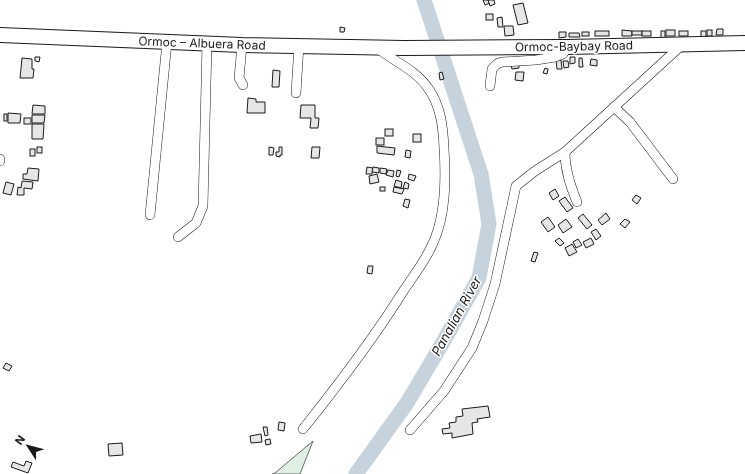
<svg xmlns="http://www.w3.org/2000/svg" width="745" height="474" font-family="Inter,sans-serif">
<rect width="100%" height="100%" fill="#fff"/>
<polygon fill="#e0efe3" stroke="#6a6a6a" points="313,441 300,474 272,474 275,473"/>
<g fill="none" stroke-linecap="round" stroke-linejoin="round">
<polyline stroke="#c6d2dc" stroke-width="15" points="356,474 407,403 442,344 479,278 489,224 481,174 424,0"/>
</g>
<g fill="#e6e6e6" stroke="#1a1a1a">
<polygon points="483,0 488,0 490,3 485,5"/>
<polygon points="488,0 494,0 495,4 490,6"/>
<polygon points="523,3 528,23 518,25 513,5"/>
<rect x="486" y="14" width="7" height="6"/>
<polygon points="502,17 503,27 498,27 497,18"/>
<polygon points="504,26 513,26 514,35 505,36"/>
<polygon points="340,27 345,28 344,32 340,32"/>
<polygon points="717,29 723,29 723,35 716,35"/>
<polygon points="622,30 632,31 632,36 622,36"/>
<rect x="666" y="30" width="9" height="6"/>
<rect x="707" y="30" width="5" height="6"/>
<rect x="595" y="31" width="14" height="5"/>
<rect x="632" y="31" width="10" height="4"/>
<rect x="642" y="31" width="9" height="5"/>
<rect x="661" y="31" width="4" height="8"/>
<rect x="679" y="31" width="9" height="5"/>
<rect x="701" y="31" width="5" height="8"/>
<polygon points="559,32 566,32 566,37 559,38"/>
<rect x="582" y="32" width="7" height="4"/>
<polygon points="569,33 579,33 580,37 569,37"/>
<polygon points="35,57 40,57 39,62 35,61"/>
<polygon points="570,57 575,57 575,63 570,64"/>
<polygon points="22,58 32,59 32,69 34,69 33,78 20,78"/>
<polygon points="579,58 582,58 583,67 579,67"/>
<polygon points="591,59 597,60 597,66 590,65"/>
<polygon points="561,60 562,69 557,69 556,61"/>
<polygon points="563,61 568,61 569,67 564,68"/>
<polygon points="519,63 519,68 512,69 511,65"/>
<polygon points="545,68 548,69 547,74 543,73"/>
<polygon points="273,70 280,71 279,87 272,87"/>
<polygon points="442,72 444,79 440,80 439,73"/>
<polygon points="516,72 524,72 523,81 515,80"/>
<polygon points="248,98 256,99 256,102 265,102 265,113 247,113"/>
<polygon points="33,105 45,106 45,114 32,114"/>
<polygon points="301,105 315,105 315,118 319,118 318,128 310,128 311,118 300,118"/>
<polygon points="8,113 21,114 20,123 8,123"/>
<rect x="4" y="114" width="3" height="7"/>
<polygon points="32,115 45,115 44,123 32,123"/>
<rect x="24" y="118" width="7" height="6"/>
<polygon points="32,124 44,124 43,139 32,139"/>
<rect x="385" y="129" width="8" height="7"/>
<rect x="413" y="134" width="8" height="8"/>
<rect x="376" y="138" width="8" height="7"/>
<polygon points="377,146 395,148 394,155 377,153"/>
<rect x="37" y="147" width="5" height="6"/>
<polygon points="269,147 274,148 273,155 269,155"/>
<polygon points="279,147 282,147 282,155 280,155 280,157 276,156 276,152 279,152"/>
<polygon points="312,147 320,147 319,158 311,158"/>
<rect x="30" y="149" width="5" height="7"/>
<polygon points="406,150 411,151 410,158 405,157"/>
<polygon points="367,167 373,168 372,174 366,174"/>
<polygon points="373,167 379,168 379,173 372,172"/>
<polygon points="28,168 39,169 38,181 23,179 23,174 27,174"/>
<polygon points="380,168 387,169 386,174 380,173"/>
<polygon points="388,170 394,171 393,177 386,175"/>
<polygon points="397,170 401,171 399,177 396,176"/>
<polygon points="377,174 379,182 370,184 369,176"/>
<polygon points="409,174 416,176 414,181 408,179"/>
<polygon points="396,180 402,182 401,188 394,186"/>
<polygon points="22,181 33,182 32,189 24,188 24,195 17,195 18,187 21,188"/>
<polygon points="6,182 14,184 11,195 3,193"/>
<polygon points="405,182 409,184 408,189 403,188"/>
<rect x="380" y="187" width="5" height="4"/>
<polygon points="394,187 404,189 402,194 393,192"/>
<polygon points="555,189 559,196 553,200 549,193"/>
<polygon points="636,195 641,198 637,204 632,200"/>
<polygon points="565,197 573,208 567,212 559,201"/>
<polygon points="405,199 410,200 408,208 403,206"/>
<polygon points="606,213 610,219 602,225 598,220"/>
<polygon points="583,214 592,225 587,229 578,218"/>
<polygon points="548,217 555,227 548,232 541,222"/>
<polygon points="566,219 572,227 563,233 558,225"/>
<polygon points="625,219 630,222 625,228 620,224"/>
<polygon points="596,229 601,236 596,240 591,232"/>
<polygon points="559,238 564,243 560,246 555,241"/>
<polygon points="591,238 594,244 586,248 583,242"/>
<polygon points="578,239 582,245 576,248 573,242"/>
<polygon points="572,244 577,252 569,256 565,248"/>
<polygon points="534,252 538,253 535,262 531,261"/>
<polygon points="368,266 373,266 372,274 367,273"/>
<polygon points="6,363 12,366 9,371 3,368"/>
<polygon points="488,406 490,417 477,419 478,422 472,423 473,434 452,438 452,433 443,434 442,429 450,428 449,423 456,422 456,417 463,416 462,409"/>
<polygon points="279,422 285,423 284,431 278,430"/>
<polygon points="263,427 267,427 268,435 265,436"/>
<polygon points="261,434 262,442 251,443 250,436"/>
<polygon points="270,439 271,444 266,445 265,440"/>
<polygon points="122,443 123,455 109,456 108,444"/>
<polygon points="26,461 32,463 28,473 11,467 13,462 24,466"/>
</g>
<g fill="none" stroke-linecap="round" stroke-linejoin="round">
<g stroke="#1a1a1a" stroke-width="10">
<g id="minor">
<polyline points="242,45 239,78 243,85"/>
<polyline points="490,86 492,69 497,64 502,62 536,60 555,57 563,54 567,47"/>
<polyline points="296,93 299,45"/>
<polyline points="614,107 630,122 673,179"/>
<path d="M565,152C565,170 570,185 577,202"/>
<polyline points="0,159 0,161"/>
<polyline points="150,215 167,42"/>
<polyline points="178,237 196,223 203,206 207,43"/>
<path d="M303,429C339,384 374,338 404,290C414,275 426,260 433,243C446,215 446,179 444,148C443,127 441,106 428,88C416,70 393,61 376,47"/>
<polyline points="410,430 444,391 472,348 483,321 495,284 516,186 535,171 565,152 683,44"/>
</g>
</g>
<g stroke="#1a1a1a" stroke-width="16">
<polyline id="highway" points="0,35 242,45 404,48 567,47 745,43"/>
</g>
<use href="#minor" stroke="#fff" stroke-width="9"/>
<use href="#highway" stroke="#fff" stroke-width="14"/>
</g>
<g text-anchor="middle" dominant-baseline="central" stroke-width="3" stroke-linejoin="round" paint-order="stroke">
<g font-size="12" fill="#1a1a1a" stroke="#fff">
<text transform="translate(202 43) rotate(2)">Ormoc – Albuera Road</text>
<text transform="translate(574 46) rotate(-1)">Ormoc-Baybay Road</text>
</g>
<g font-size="13" font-style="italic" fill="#1a1a1a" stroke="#fff">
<text transform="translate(456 316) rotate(-61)">Panalian River</text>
</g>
</g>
<g transform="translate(28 446) rotate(306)" stroke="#ffffff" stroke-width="3" paint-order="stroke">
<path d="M0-3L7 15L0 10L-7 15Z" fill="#1a1a1a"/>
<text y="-6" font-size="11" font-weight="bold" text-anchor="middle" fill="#1a1a1a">N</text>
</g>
</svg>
